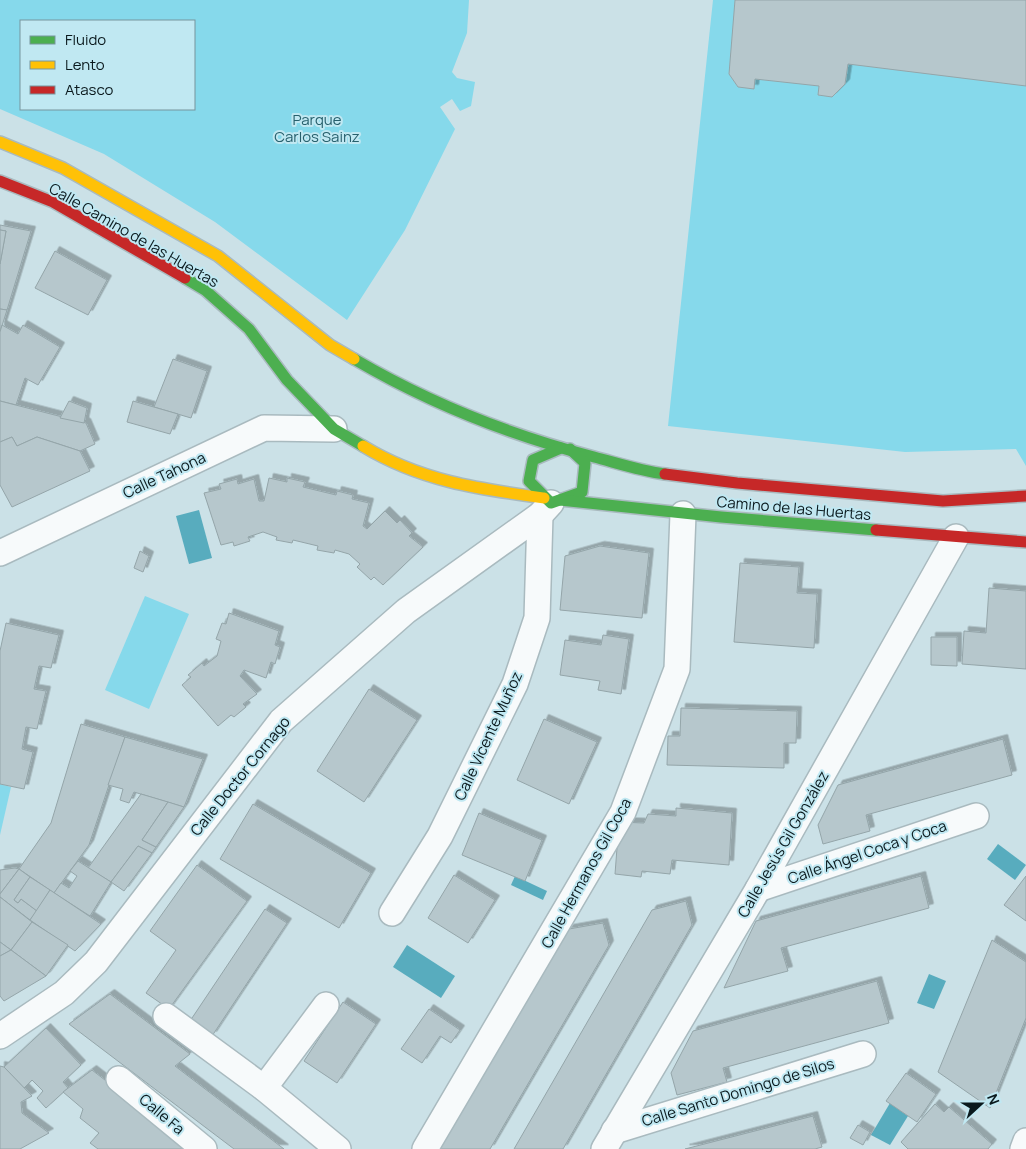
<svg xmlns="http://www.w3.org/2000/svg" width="1026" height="1149" font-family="Manrope,sans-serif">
<defs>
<filter id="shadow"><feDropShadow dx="4.5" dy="-4.5" stdDeviation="0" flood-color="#0004"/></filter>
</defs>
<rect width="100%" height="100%" fill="#cbe1e7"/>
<g fill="#86d9eb" fill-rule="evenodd">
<path d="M0,0H469L467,33L452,72L457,78L475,82L471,106L460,111L452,99L440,107L455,129L405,230L347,320L215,222L104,154L0,109ZM21,21H194V109H21Z"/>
<polygon points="713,0 1026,0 1026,466 1016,449 905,452 668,426"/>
<polygon points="145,596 189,614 149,709 105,690"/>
<polygon points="0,784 11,787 0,835"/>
</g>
<g fill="#58acbe">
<polygon points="199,510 212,558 189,564 176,516"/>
<polygon points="998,844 1026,865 1015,880 987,859"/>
<polygon points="515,876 547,891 543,900 511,885"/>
<polygon points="407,945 455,976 441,998 393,967"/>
<polygon points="929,974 946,981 934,1009 917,1003"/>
<polygon points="890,1103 908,1116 890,1145 871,1135"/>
</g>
<g fill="#b6c7cc" stroke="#94a5a9" filter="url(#shadow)">
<polygon points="735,0 1026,0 1026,86 848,64 845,84 832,97 818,95 819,86 755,79 754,89 738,87 729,74"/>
<polygon points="0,225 31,231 7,310 0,309 0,264 6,231 0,230"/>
<polygon points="0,230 6,231 0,264"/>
<polygon points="55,251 107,280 88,315 35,288"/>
<polygon points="0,309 7,310 0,332"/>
<polygon points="2,325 18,334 23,325 60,347 38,385 25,378 16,405 0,401 0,332"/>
<polygon points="173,359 207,371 191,418 154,407"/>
<polygon points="0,401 86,423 95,444 80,451 37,437 17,446 12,437 0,442"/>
<polygon points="69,401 87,408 84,423 60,418"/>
<polygon points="133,401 178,414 170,434 127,422"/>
<polygon points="12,437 17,446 37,437 80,451 90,471 12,507 0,485 0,442"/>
<polygon points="269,478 287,482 287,478 305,482 303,487 336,495 337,491 353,495 352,499 369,503 363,526 367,529 385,511 397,523 400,520 412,533 409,536 423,547 383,585 374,577 371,580 357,567 360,564 349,554 335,550 334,553 317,550 318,546 293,540 292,543 276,540 277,537 263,532 248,537 250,541 234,546 233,542 221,545 204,493 221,489 219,484 237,479 238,484 254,479 259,501 264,501"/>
<polygon points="600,546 649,553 642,618 560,610 565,556"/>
<polygon points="140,551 149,556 143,572 134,568"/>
<polygon points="740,563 799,567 797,593 817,594 814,648 734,642"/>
<polygon points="989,588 1026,591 1026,669 962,664 964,631 986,633"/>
<polygon points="229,613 279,631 275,645 280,647 275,664 271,662 266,678 244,670 240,676 257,694 243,704 246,707 234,717 231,715 218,726 182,685 191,677 188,675 202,663 204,666 217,656 221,641 216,639 222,623 226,624"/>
<polygon points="6,623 59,635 51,668 39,666 34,689 46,691 37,729 26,727 22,749 33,752 24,789 0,784 0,651"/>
<polygon points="603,635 629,639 621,694 598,690 600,681 560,675 565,640 601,645"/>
<polygon points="931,637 957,637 957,666 931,665"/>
<polygon points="369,689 417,720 364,802 317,771"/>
<polygon points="681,708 797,711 796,743 784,743 784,768 667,765 668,736 680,736"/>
<polygon points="544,719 597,742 569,804 517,780"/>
<polygon points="81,724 125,737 89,845 54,893 19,869 51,823"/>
<polygon points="125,737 203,759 184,807 134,792 129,803 120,800 123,789 108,785"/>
<polygon points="1003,739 1012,775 866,815 870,831 823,844 818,825 838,785"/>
<polygon points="141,794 168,802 142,840 156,847 152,853 138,846 111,882 88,868"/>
<polygon points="168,802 184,807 156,847 142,840"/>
<polygon points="253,804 371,873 339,928 220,859"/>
<polygon points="676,808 732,813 729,865 672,860 670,874 642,871 641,877 615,874 619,822 644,823 648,814 676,816"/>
<polygon points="479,813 542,840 525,881 462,855"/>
<polygon points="138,846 152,853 124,891 111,882"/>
<polygon points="78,861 111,882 90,916 54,893 61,883 69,888 77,876 70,871"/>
<polygon points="197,865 247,901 169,1009 146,993 176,950 150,931"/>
<polygon points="15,868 19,869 0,894 0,870"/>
<polygon points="19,869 30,877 14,900 18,903 21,899 37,911 30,920 0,897 0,894"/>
<polygon points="454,875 495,900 468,943 428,918"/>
<polygon points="921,876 929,908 781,948 788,971 724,988 756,921"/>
<polygon points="1026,876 1026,921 1004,905"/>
<polygon points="30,877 50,890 37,911 21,899 18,903 14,900"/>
<polygon points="50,890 101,924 75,951 30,920"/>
<polygon points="0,897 32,922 11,950 0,942"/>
<polygon points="686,901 692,925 563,1149 514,1149 652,910"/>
<polygon points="265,909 287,923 212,1036 190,1021"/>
<polygon points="32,922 68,945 46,976 11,950"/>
<polygon points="603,923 609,945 490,1149 438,1149 569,929"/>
<polygon points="992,940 1026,962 1026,1018 990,1108 938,1072"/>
<polygon points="0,942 11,950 0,956"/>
<polygon points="11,950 46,976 4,1001 0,996 0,956"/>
<polygon points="877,981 889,1023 723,1068 727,1082 677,1095 671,1073 693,1031"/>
<polygon points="110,994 190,1054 175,1066 284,1149 234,1149 69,1024"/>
<polygon points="343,1002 376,1024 337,1083 304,1061"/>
<polygon points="429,1009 460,1030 451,1043 440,1036 422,1063 401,1049"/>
<polygon points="46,1028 81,1065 63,1082 68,1088 46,1108 37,1098 43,1091 32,1080 24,1088 4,1067"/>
<polygon points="0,1066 4,1067 32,1096 21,1102 22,1113 49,1133 20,1149 0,1149"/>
<polygon points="92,1070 194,1149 98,1149 90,1143 99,1133 80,1118 83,1109 63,1092"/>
<polygon points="906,1073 936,1094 917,1122 886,1101"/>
<polygon points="935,1104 944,1112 949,1107 992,1144 988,1149 908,1149 901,1142"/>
<polygon points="813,1116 822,1147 815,1149 685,1149"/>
<polygon points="858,1125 870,1132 863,1145 850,1138"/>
</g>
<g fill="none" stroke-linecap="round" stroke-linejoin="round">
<g stroke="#a9babf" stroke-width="28">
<g id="street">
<polyline points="0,553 264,428 334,429"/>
<polyline points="758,889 976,816"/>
<polyline points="392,913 440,836 515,684 537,618 540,515"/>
<polyline points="166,1016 264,1088 338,1149"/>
<polyline points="0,1036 64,993 96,962 281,721 406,611 540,515 551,503"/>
<polyline points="119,1079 204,1149"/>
<polyline points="264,1088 326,1005"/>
<polyline points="614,1131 863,1054"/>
<polyline points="425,1149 623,812 677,669 683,514"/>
<polyline points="604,1149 758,889 956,537"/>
<polyline points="1023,1149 1026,1141"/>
</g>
</g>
<g stroke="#a9babf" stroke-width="14">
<g id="fast">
<polyline points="185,278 205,290 249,329 287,380 334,429 363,446"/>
<path d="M354,359C429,403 510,435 594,457C617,463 641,471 665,474"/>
<polyline points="561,448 533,460 529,481 551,503 582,492 585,463 570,449"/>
<polyline points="560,500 721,517 876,530"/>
</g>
</g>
<g stroke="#a9babf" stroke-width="14">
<g id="slow">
<polyline points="0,142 63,168 218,256 330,345 354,359"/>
<path d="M363,446C420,481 479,489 544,498"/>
</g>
</g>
<g stroke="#a9babf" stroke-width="14">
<g id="jam">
<polyline points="0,181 53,202 185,278"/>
<polyline points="665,474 737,483 943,501 1026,496"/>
<polyline points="876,530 1026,542"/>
</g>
</g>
<use href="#street" stroke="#f7fafb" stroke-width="25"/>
<use href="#fast" stroke="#4caf50" stroke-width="11"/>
<use href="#slow" stroke="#ffc107" stroke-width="11"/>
<use href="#jam" stroke="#c62828" stroke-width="11"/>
</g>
<g text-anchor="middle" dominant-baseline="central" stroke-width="4" stroke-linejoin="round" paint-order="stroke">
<g font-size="15" fill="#27606d" stroke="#c0e8f2">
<text x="317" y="119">Parque<tspan x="317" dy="17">Carlos Sainz</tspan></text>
</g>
<g font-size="15" fill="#0a191d" stroke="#c0e8f2">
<text transform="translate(134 235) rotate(30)">Calle Camino de las Huertas</text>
<text transform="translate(164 475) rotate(-25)">Calle Tahona</text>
<text transform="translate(794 508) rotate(5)">Camino de las Huertas</text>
<text transform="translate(488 736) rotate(-65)">Calle Vicente Muñoz</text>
<text transform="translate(240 776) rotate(-51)">Calle Doctor Cornago</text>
<text transform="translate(783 844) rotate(-60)">Calle Jesús Gil González</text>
<text transform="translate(867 852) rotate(-19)">Calle Ángel Coca y Coca</text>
<text transform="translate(586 873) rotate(-61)">Calle Hermanos Gil Coca</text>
<text transform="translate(738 1092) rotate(-17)">Calle Santo Domingo de Silos</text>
<text transform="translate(162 1114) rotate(40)">Calle Fa</text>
</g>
</g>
<rect x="20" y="20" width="175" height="90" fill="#c0e8f2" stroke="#77959d"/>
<rect x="30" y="36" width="25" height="8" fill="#4caf50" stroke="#77959d"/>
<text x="65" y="45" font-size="15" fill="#0a191d">Fluido</text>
<rect x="30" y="61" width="25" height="8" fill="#ffc107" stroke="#77959d"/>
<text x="65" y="70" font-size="15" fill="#0a191d">Lento</text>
<rect x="30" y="86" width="25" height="8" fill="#c62828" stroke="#77959d"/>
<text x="65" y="95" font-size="15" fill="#0a191d">Atasco</text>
<g transform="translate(981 1104) rotate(69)" stroke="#c0e8f2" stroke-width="4" paint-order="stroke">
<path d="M0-4L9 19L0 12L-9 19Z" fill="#0a191d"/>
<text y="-8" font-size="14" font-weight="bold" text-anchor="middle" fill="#0a191d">N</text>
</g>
</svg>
